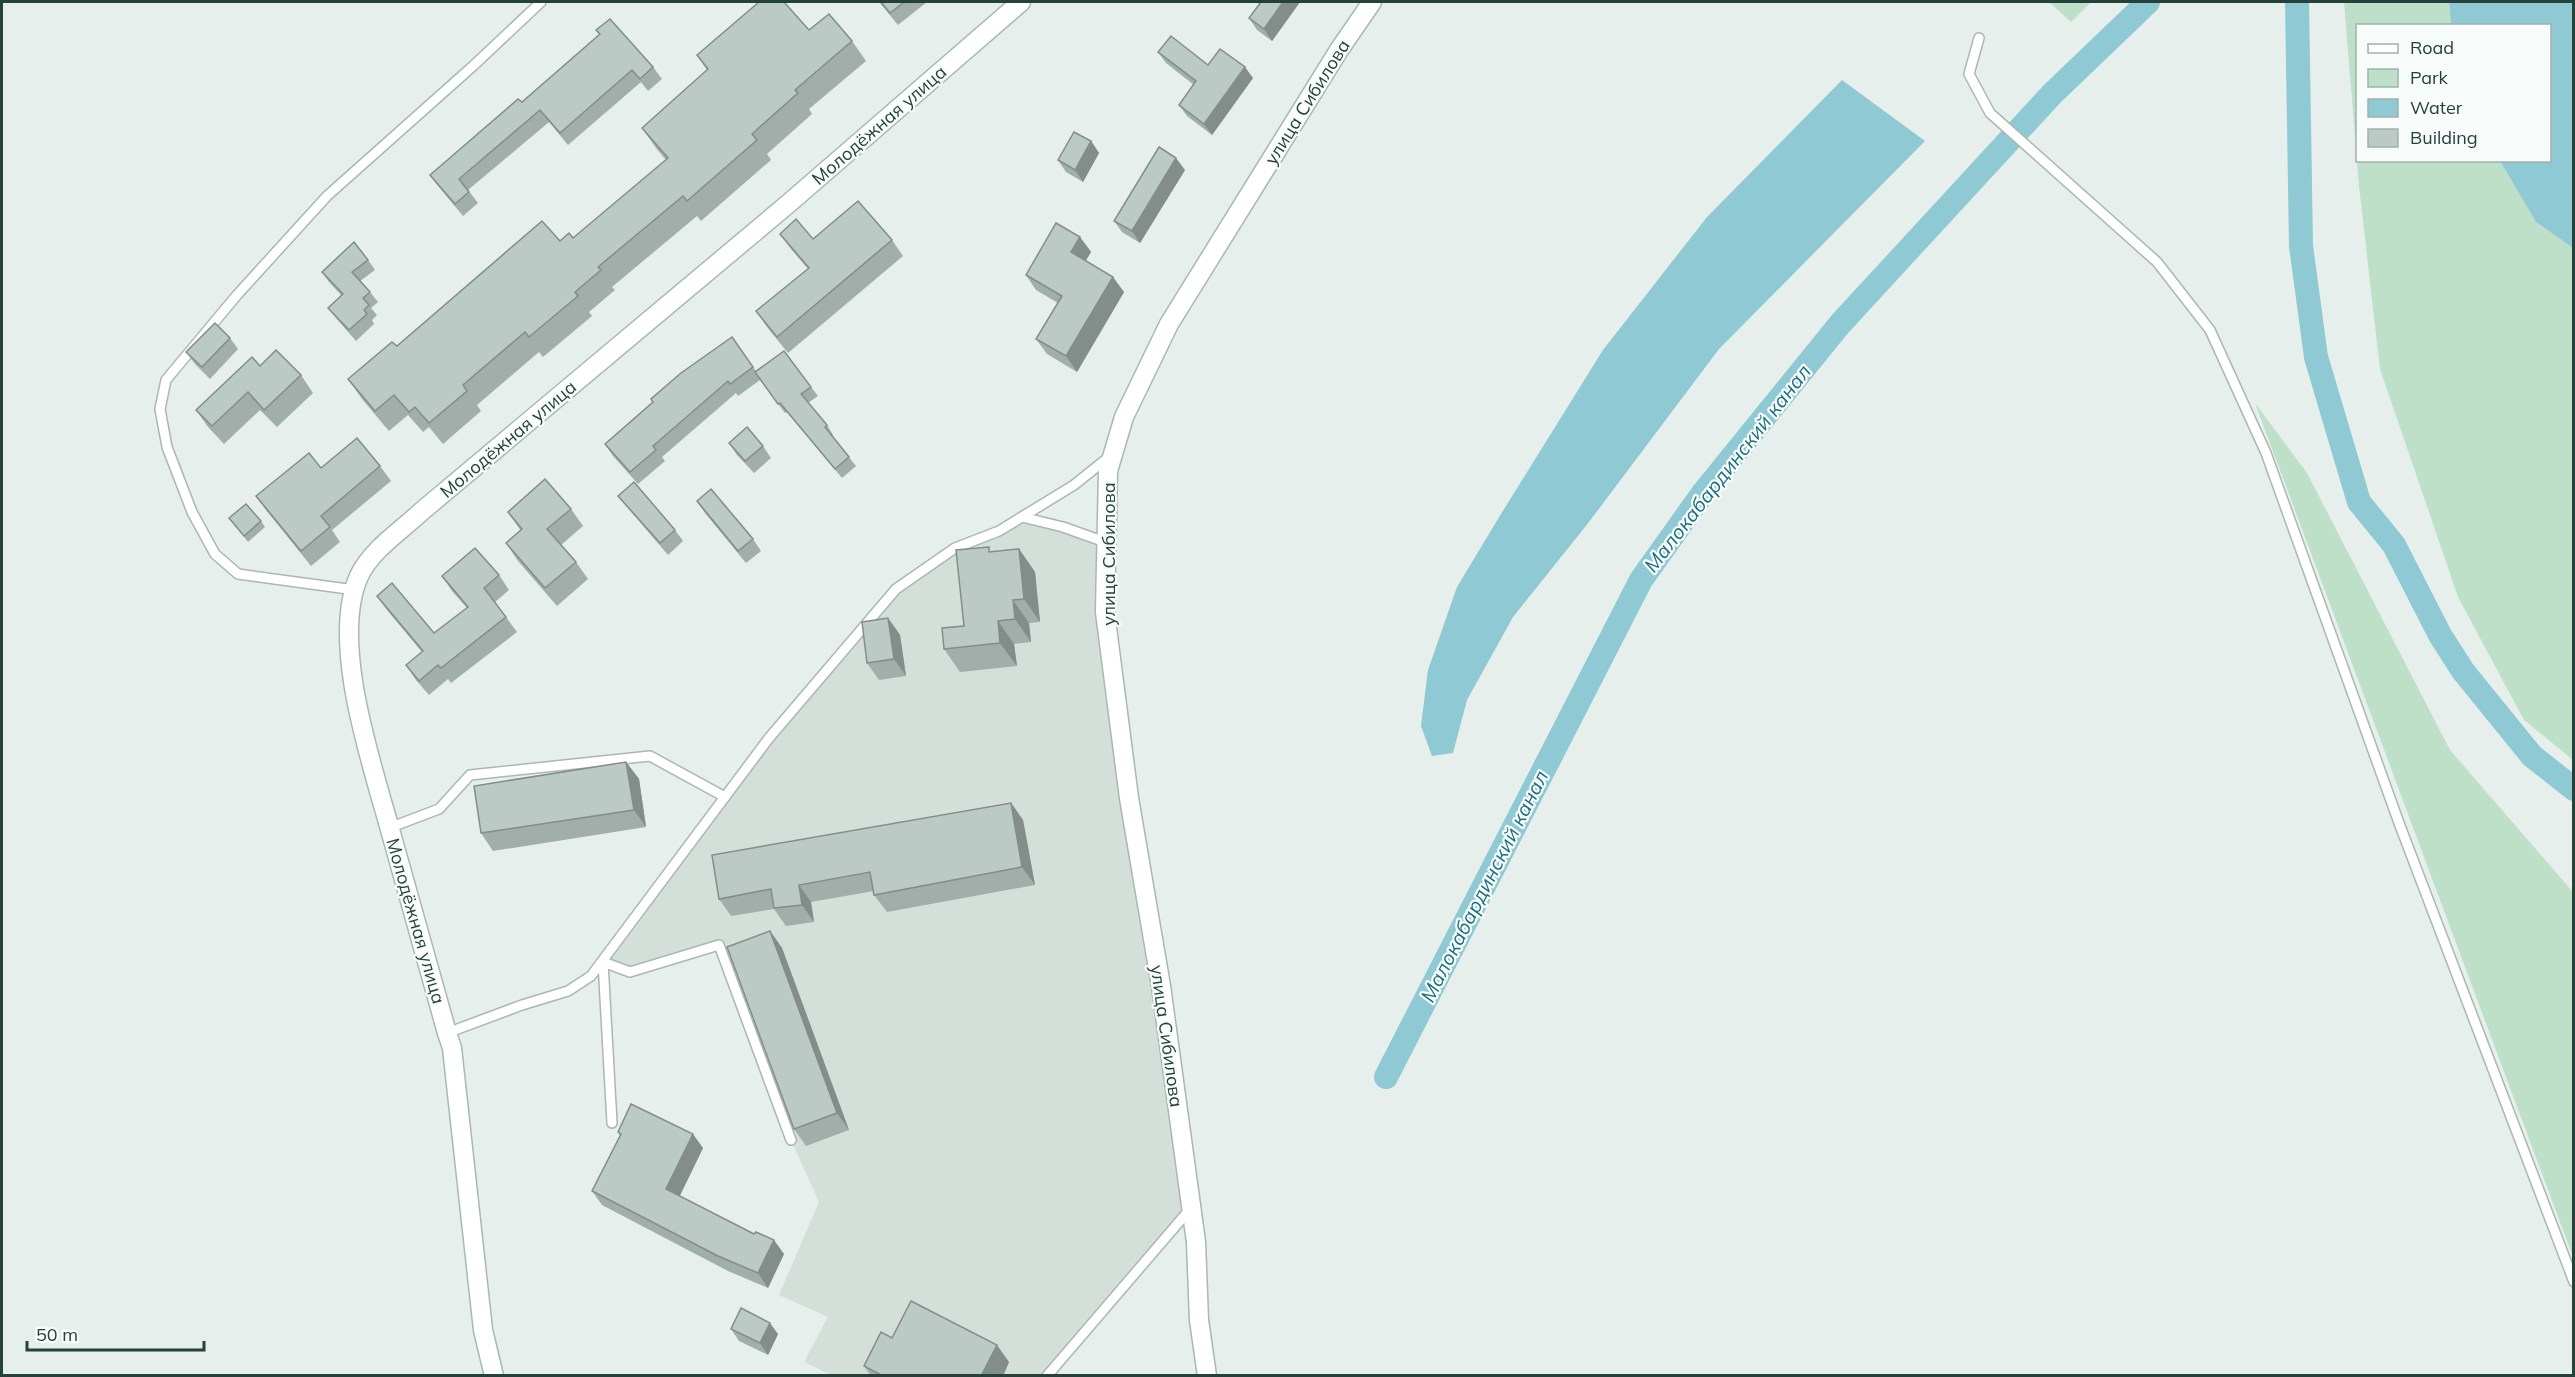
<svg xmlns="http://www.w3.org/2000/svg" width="2575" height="1377" font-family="Mulish,sans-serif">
<rect width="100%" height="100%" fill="#e6efeb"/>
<polygon fill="#d4dfda" points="1022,517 1105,542 1191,1208 1047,1375 831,1375 804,1362 828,1317 779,1295 819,1202 791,1140 719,946 630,972 603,962 769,738 896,589 955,548"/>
<g fill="#bfe0c8">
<polygon points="2049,2 2091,2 2071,22"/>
<polygon points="2344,2 2449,2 2451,25 2358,26 2358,160 2500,161 2536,222 2573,248 2573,760 2524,720 2458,597 2380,369 2359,186"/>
<polygon points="2255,403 2307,473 2450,750 2573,892 2573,1257"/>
</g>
<g fill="#8ec9d4">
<polygon points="2449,2 2573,2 2573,248 2536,222 2500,161 2550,160 2550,26 2451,25"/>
<polygon points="1842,80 1925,141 1719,349 1589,522 1513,617 1467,700 1453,753 1432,756 1421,726 1428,670 1457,587 1501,514 1603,350 1707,217"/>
</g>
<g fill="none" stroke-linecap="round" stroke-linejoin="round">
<g stroke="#8ec9d4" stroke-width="24">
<polyline points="2297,2 2301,246 2316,357 2359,502 2394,545 2440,635 2463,671 2532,756 2574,789"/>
<polyline points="1386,1077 1641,580 1703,493 1840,324 2052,94 2148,2"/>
</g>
<g stroke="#a8b8b2" stroke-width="12">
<g id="lane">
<polyline points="1979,38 1969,74 1990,113 2157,262 2210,330 2266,453 2399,823 2574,1282"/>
<polyline points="1022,517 1063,527 1105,542"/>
<polyline points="355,590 238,574 215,554 192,512 167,447 160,409 166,380 237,295 327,196 473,66 541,2"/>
<polyline points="389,828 439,809 470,775 650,756 725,797"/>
<polyline points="603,962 630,972 719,945 791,1140"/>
<polyline points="603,962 612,1123"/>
<polyline points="447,1033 522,1005 568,991 591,976 769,738 896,589 955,548 999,531 1074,485 1109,457"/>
<polyline points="1047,1376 1191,1208"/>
</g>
</g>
<g stroke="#a8b8b2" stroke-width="21">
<g id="street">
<path d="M447,1033C428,964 408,895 389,826C371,761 330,641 359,576C371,550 402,530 422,511L788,204L1021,2"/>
<polyline points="1207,1376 1199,1320 1196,1242 1161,986 1129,798 1105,612 1108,471 1124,417 1169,324 1339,50 1372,2"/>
</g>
</g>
<g stroke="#a4bbb3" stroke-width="21">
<polyline id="secondary" points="447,1033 452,1048 483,1330 494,1376"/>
</g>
<use href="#lane" stroke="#fff" stroke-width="9"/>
<use href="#street" stroke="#fff" stroke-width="18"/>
<use href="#secondary" stroke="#fff" stroke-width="18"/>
</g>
<g fill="#a1aea9">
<polygon points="879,2 927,2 898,25"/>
<polygon points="1256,2 1300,2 1272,41 1257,30 1249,18 1259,4"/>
<polygon points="596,30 653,67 662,79 648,91 641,82 568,145 549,122 468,190 478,203 463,216 438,186 430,175 522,102 600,35"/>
<polygon points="809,30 852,41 866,61 809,109 812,114 767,154 771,160 701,221 697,216 612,287 615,290 589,312 592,316 543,357 539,352 477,405 481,411 443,444 429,427 423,432 408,415 389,431 362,399 348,379 560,241 573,238 666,160 656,148 642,128 707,70 697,55"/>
<polygon points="1158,52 1208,65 1253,78 1212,135 1187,116 1179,105 1194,85 1166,63"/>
<polygon points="1091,141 1099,153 1083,182 1066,172 1058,160"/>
<polygon points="1185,170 1140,243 1122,232 1114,221"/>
<polygon points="780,234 813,239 892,240 903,256 788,353 767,327 756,311 808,269 791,249"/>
<polygon points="1080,237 1091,252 1086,260 1124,292 1077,372 1047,354 1036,339 1058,303 1036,290 1026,275"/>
<polygon points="368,260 375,270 360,281 370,292 378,302 371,308 377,315 372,320 374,324 356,341 336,318 328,308 342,296 329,282 322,272"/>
<polygon points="732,337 756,371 811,387 818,396 808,403 827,425 833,435 832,436 856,466 842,478 787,412 785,413 760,380 738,396 736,393 662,457 665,461 638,484 613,456 605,444"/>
<polygon points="230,338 238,349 210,379 195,364 186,352"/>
<polygon points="260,366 301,375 313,393 277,427 260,410 224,444 208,427 196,410"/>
<polygon points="729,443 763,446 771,458 754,473 737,455"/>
<polygon points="380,466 391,481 332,530 340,542 311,566 266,510 256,496 321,468"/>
<polygon points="618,496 675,530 683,541 668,555 627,507"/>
<polygon points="697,501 753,539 761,551 746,563 705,513"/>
<polygon points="571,509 583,526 561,545 576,562 588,579 557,606 518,561 506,543 521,531 508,512"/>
<polygon points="229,518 261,521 265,527 248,542"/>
<polygon points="1019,549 1035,572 1040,622 1029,623 1031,642 1014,644 1017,666 960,672 944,649 964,626 992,552"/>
<polygon points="499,575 509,590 495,602 517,632 451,683 448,679 429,695 416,680 406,665 422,652 387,610 377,596 434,633 467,608 452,591 442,576"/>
<polygon points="888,618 900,635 906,676 879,680 867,663"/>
<polygon points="626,762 639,779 646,827 493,851 481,833"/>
<polygon points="1011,803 1023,820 1035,885 887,912 874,895 874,891 811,902 814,922 786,926 774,909 731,916 719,899"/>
<polygon points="770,931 782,948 849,1130 806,1146 794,1129"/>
<polygon points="618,1132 703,1148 680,1196 784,1254 768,1288 728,1271 602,1205 592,1191 620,1136"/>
<polygon points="731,1329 778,1334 768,1355 739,1341"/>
<polygon points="892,1338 1009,1362 1003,1376 871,1376 864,1366"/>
</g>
<g fill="#838d89">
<polygon points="1283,2 1300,2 1272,41 1264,29"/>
<polygon points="1245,67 1253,78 1212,135 1204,124"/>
<polygon points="1091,141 1099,153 1083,182 1075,170"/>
<polygon points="1176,158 1185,170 1140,243 1132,231"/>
<polygon points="1080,237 1091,252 1082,267 1071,252"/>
<polygon points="1113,277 1124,292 1077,372 1066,356"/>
<polygon points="1019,549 1035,572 1040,622 1024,599"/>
<polygon points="1013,600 1029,623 1031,642 1015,619"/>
<polygon points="888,618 900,635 906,676 894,659"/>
<polygon points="998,621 1014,644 1017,666 1000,643"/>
<polygon points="626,762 639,779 646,827 634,810"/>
<polygon points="1011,803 1023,820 1035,885 1022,867"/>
<polygon points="799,885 811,902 814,922 802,905"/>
<polygon points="770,931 782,948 849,1130 837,1113"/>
<polygon points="693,1134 703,1148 676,1203 666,1189"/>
<polygon points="774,1240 784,1254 768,1288 758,1273"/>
<polygon points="770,1323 778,1334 768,1355 760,1343"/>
<polygon points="997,1345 1009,1362 1003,1376 981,1376"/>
</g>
<g fill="#bbcac4" stroke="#838d89" stroke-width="1.5">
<polygon points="759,2 784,2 809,30 829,14 852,41 795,90 798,93 752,134 757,140 687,201 683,196 598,267 601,270 575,292 578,296 529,337 525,332 463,385 467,391 429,423 415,407 409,412 394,395 375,411 348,379 392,342 397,346 542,221 560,241 569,233 573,238 668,158 642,128 708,69 697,55"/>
<polygon points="881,2 904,2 890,13"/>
<polygon points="1261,2 1283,2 1264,29 1249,18"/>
<polygon points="610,19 653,67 640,79 632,70 560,133 540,110 459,179 469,192 455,204 430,175 518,99 522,102 600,34 596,30"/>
<polygon points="1171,36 1208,65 1220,49 1245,67 1204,124 1179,105 1196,81 1158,52"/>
<polygon points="1074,132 1091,141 1075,170 1058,160"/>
<polygon points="1159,147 1176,158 1132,231 1114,221"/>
<polygon points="858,201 892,240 777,337 756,311 809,268 780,234 796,219 813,239"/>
<polygon points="1056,223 1080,237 1071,252 1113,277 1066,356 1036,339 1062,296 1026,275"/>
<polygon points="354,242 368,260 352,272 370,292 363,298 369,305 364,310 367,314 349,330 328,308 343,294 322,272"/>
<polygon points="215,323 230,338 202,367 186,352"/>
<polygon points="732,337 753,367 730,384 728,381 653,446 656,450 630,472 605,444 653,402 651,399 681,373"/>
<polygon points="276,350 301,375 264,410 248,392 212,426 196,410 252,357 260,366"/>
<polygon points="784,351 811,387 801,394 827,425 825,427 849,457 835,469 780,403 778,404 755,372"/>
<polygon points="747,427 763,446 745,461 729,443"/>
<polygon points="357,438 380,466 321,516 330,527 301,551 256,496 309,453 321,468"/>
<polygon points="545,479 571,509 547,529 576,562 545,588 506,543 522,529 508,512"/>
<polygon points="634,482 675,530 660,543 618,496"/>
<polygon points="711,489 753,539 738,551 697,501"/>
<polygon points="246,504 261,521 244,536 229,518"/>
<polygon points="989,547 989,552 1019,549 1024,599 1013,600 1015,619 998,621 1000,643 944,649 942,628 964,626 956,550"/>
<polygon points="475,548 499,575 484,588 506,617 441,668 438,665 419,681 406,665 423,651 377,596 392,583 434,633 468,607 442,576"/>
<polygon points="888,618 894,659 867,663 862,622"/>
<polygon points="626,762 634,810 481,833 474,786"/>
<polygon points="1011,803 1022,867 874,895 870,872 799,885 802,905 774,908 771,889 719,899 712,855"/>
<polygon points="770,931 837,1113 794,1129 727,947"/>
<polygon points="631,1104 693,1134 666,1189 754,1234 756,1232 774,1240 758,1273 718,1256 592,1191 621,1134 618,1132"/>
<polygon points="911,1301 997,1345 981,1376 883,1376 864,1366 881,1332 892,1338"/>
<polygon points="741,1308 770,1323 760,1343 731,1329"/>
</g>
<g text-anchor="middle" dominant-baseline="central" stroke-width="4.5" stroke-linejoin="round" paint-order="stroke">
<g font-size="18" fill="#24423a" stroke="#f7fbf9">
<text transform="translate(1307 102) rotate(-58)">улица Сибилова</text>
<text transform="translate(879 125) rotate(-41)">Молодёжная улица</text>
<text transform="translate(508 439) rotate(-40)">Молодёжная улица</text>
<text transform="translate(1108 554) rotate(-90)">улица Сибилова</text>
<text transform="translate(416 921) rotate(74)">Молодёжная улица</text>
<text transform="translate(1167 1036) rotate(82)">улица Сибилова</text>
</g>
<g font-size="20" font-style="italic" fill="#1c6f80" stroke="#f7fbf9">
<text transform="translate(1727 468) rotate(-52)">Малокабардинский канал</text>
<text transform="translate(1484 886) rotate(-63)">Малокабардинский канал</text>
</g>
</g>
<rect width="2575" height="1377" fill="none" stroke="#24423a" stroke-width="6"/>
<rect x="2356" y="24" width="195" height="138" fill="#f7fbf9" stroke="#a3b1ad" stroke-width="1.5"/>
<rect x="2368" y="44" width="30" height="9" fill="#ffffff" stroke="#a3b1ad" stroke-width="1.5"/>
<text x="2410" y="54" font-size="18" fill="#24423a">Road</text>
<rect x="2368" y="69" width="30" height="18" fill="#bfe0c8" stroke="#a3b1ad" stroke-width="1.5"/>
<text x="2410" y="84" font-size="18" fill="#24423a">Park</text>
<rect x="2368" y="99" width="30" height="18" fill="#8ec9d4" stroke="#a3b1ad" stroke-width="1.5"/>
<text x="2410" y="114" font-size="18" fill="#24423a">Water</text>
<rect x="2368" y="129" width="30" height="18" fill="#bbcac4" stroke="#a3b1ad" stroke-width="1.5"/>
<text x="2410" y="144" font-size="18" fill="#24423a">Building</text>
<path d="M27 1341v9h177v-9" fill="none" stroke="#24423a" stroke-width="3"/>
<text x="36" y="1341" font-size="18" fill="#24423a" stroke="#f7fbf9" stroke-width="4.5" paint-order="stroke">50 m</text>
</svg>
